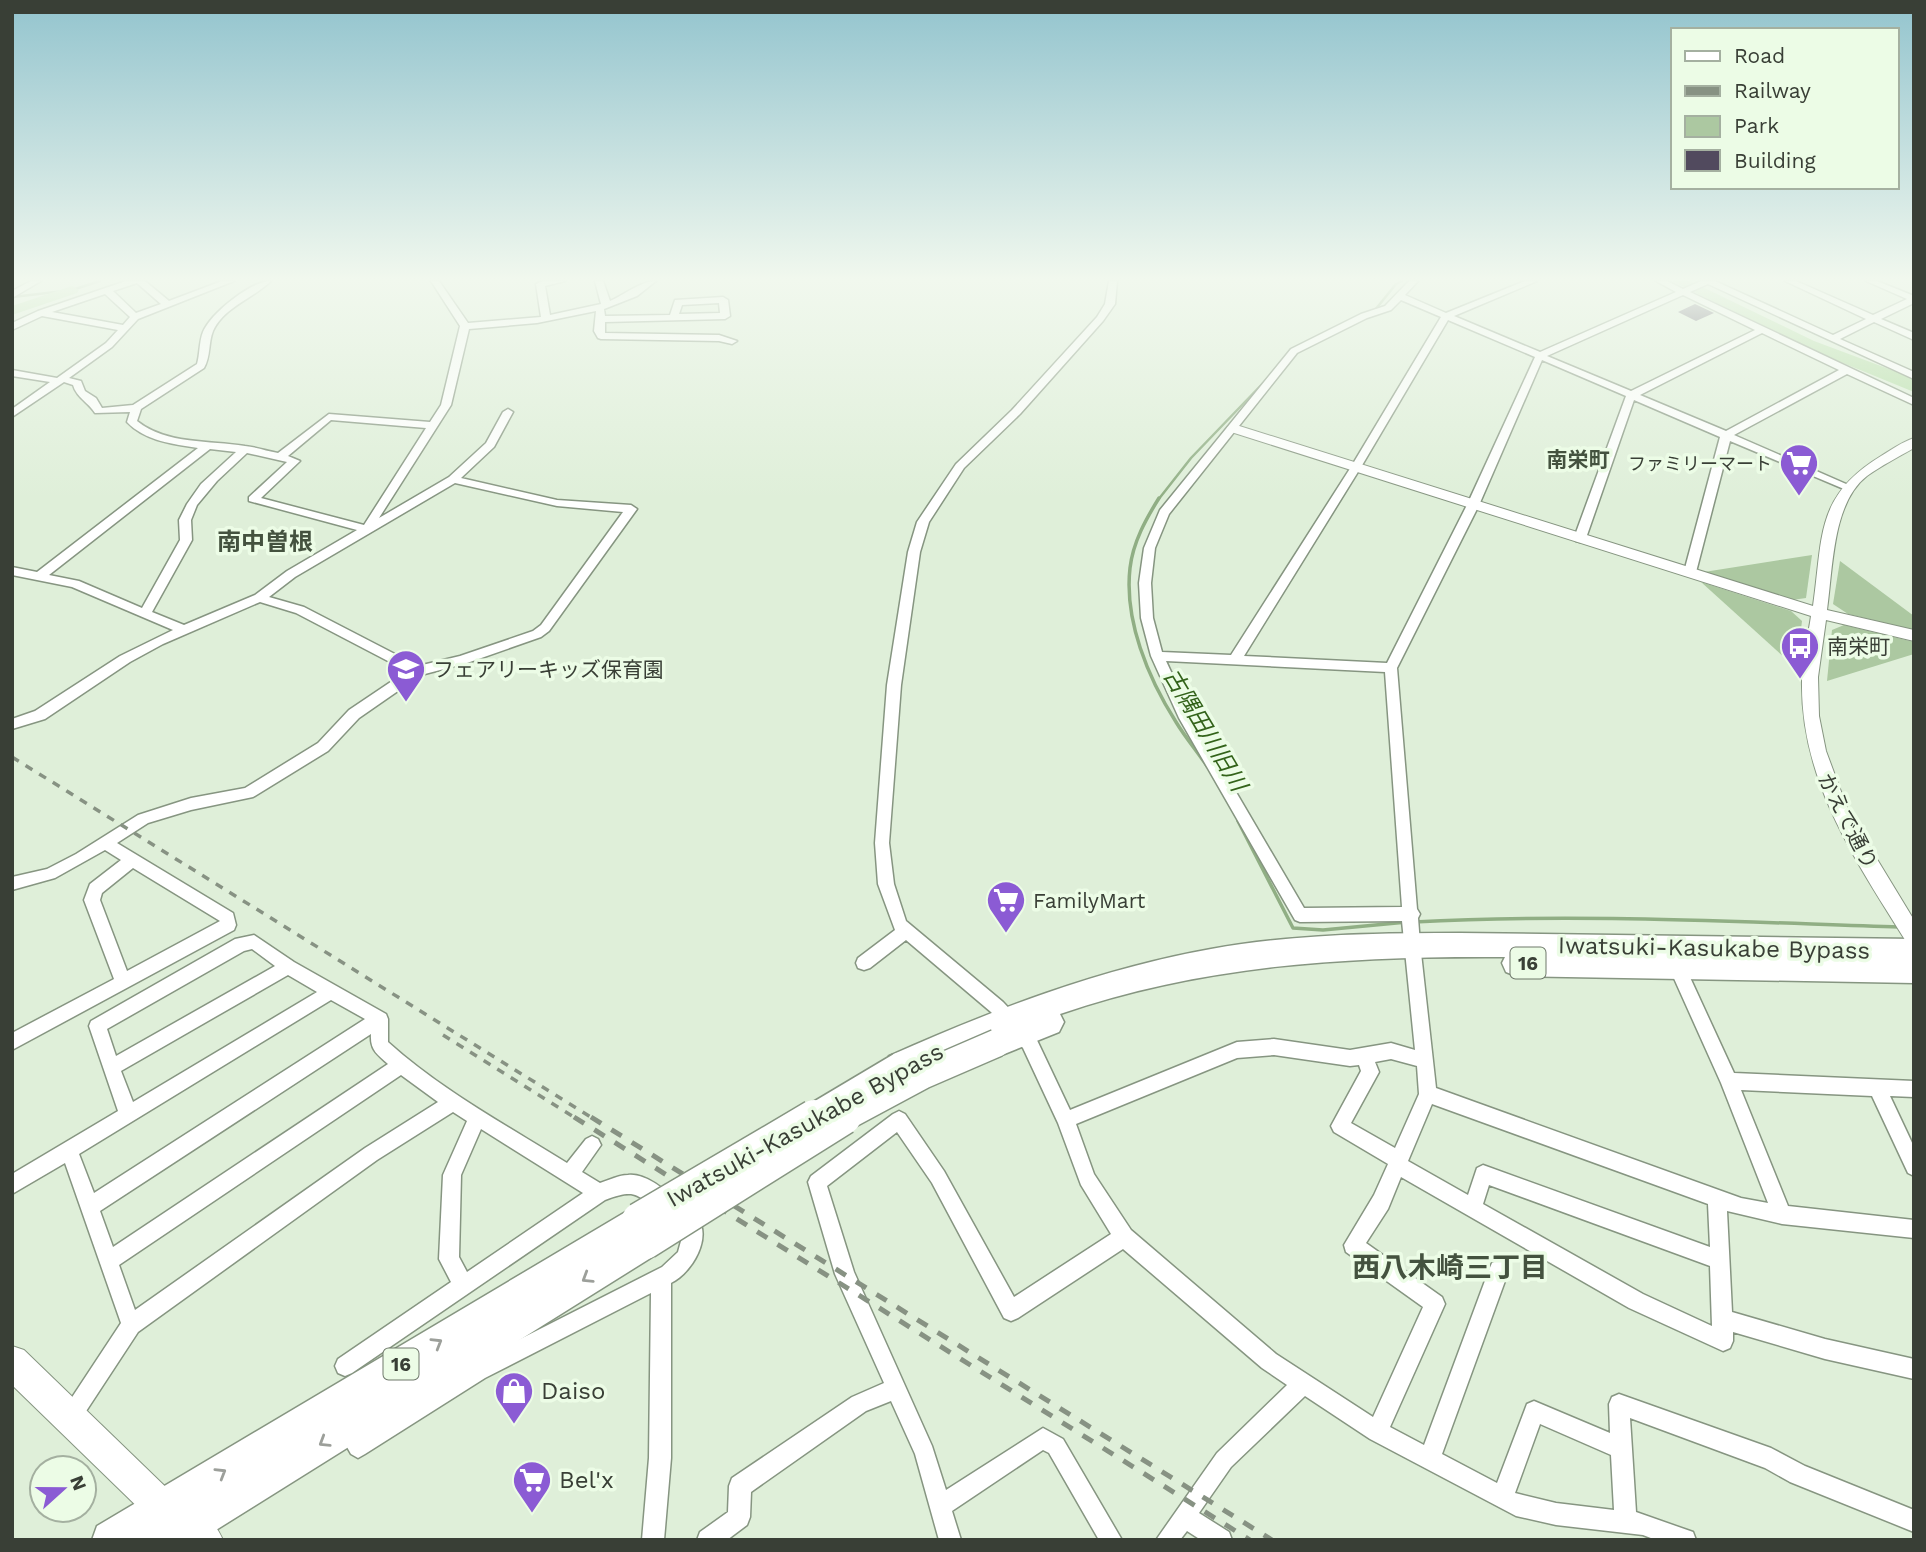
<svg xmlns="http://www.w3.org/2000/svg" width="1926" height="1552" font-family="'Work Sans','Noto Sans JP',sans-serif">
<rect width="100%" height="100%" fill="#dfefd9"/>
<g fill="#acc8a1">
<polygon points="1812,555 1806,598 1792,600 1704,572"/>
<polygon points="1840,561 1914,616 1914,630 1848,614 1833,604"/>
<polygon points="1701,582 1791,611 1802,621 1796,668"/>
<polygon points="1844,625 1914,642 1914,654 1827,681 1832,630"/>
</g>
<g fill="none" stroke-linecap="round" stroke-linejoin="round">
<g stroke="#90ae84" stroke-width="2.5">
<polyline points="13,297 72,290 100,281"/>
<polyline points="1375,310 1396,284 1402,281"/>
<polyline points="1158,500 1191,458 1267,379"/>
</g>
<g stroke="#90ae84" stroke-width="3.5">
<path d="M1159,498C1146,519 1133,542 1130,568C1124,620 1148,678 1176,722C1185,737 1197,751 1207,766"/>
<polyline points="1238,821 1293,928 1323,930 1407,922"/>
<path d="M1414,922C1576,913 1738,922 1900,927"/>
</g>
<g fill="#b5dda6" fill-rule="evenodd">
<polygon points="1672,281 1690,281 1814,341 1905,375 1914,380 1914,392 1804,347"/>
<polygon points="72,286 79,290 77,293 12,315 12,306"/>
</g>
</g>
<polygon fill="#514a5e" points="1695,304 1714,313 1696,321 1678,312"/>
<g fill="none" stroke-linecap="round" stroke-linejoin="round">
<g stroke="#869581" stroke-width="3">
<g id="minor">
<polygon points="31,281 41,281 12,298 12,291"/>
<path d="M126,281H145L169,301L222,281H234L138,319L112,347L69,378L81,381L85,391L96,398L102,408L133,405L197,364C200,354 199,342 203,332C211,313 251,281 271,281C254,298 224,307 213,331C208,343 211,356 204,368L141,409L137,421C167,445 210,440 245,446C256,447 267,451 278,453L329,414L430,422L441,405L460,326L431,281H439L468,323L541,317L536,284L543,281H565L545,286L550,315L601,304L595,281H603L610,301C624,295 641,281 656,281L637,296L604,309L605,316L670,315L675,300L723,297L728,300L730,316L725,319L605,322V333L719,335L737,341L732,344L719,341L601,339L598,338L594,331L596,311L537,323L469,329L451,405L379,518L449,477L486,443L503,412L508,409L513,412L494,447L461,478L557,500L631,505L637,509L549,631L541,637L467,663L421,675L359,718L328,751L253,797L191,810L148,823L117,843L233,913L236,925L234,930L12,1050V1033L114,979L84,900L90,884L121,860L105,850L55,878L12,890V877L47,869L76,854L138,815L191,798L245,788L318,743L349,710L407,671L296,613L260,602L163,644L130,662L45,719L12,729V719L35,711L120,656L173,630L72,587L12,575V567L37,572L198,448C173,444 145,441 127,422L130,412L95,413C89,403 76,397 73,385L64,382L12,417V409L50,382L12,376V370L57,378L106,343L118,330L42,316L12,330V323L38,311ZM137,283L161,304L136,313L113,291ZM105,294L130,317L123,325L52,312ZM719,303L720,313L679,314L682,305ZM331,420L426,428L364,525L261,498L300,461L288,456ZM210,449L236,452L201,484L187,504L179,520L180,540L142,608L79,581L49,575ZM247,453L287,462L249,497V501L357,530L287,571L255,595L184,625L152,612L192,540L191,520L197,505L217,481ZM455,483L557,506L623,512L541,625L533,631L460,656L418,666L304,607L269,597L295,577ZM133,868L220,921L127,971L100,900L102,893Z"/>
<path d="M1109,281H1117L1115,304L1103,321L1020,414L964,468L929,522L920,552L901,685L889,843L894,884L906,921L1003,1002L1035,1036L1070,1110L1237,1042L1274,1039L1350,1050L1391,1043L1415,1050L1402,921L1300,922L1295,920L1179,718L1151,656L1141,618L1139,583L1144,548L1160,510L1291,349L1361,314L1385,306L1409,281H1418L1405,295L1446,313L1525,281H1537L1454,316L1540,352L1676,292L1656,281H1667L1683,289L1701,281H1715L1833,335L1866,319L1785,281H1796L1873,315L1907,299L1866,281H1877L1914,296V303L1881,319L1914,333V340L1874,322L1840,339L1914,372V379L1708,284L1690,292L1914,398V405L1847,374L1734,435L1853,487L1852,489H1844L1730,441L1696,572L1690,576L1684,572L1720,437L1634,400L1586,538L1580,542L1576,541L1574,538L1626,396L1542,360L1479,505L1397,668L1417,909L1420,914L1418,918L1420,944L1436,1088L1741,1198L1768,1203L1721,1083L1668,965L1670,960L1676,958L1682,960L1734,1073L1914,1081V1097L1890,1096L1914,1147V1176L1908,1173L1872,1096L1741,1090L1788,1206L1914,1220V1238L1782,1224L1727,1211L1732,1312L1825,1339L1914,1359V1379L1825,1359L1733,1332V1341L1730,1348L1723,1351L1629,1308L1401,1177L1388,1209L1366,1243L1442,1297L1445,1304L1390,1427L1424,1445L1489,1270L1492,1263L1499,1260L1506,1263L1509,1270L1442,1454L1497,1483L1527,1404L1534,1401L1610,1433L1609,1404L1612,1397L1619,1394L1771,1448L1805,1466L1914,1510V1532L1790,1482L1765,1468L1630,1418L1636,1512L1693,1532L1696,1540H1656L1643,1535L1556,1525L1516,1516L1370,1439L1305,1396L1231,1467L1199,1513L1229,1532L1232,1540H1201L1187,1531L1180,1540H1156L1217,1453L1287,1385L1262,1368L1123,1249L1018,1318L1011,1321L1004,1318L932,1183L897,1132L827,1186L854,1272L932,1446L946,1490L1043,1428L1063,1439L1122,1540H1099L1049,1453L1043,1450L952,1511L961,1540H939L915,1454L891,1401L866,1411L751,1492L750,1517L747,1525L727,1540H697L700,1532L728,1512L729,1486L732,1478L852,1397L884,1383L835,1274L808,1182L811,1176L893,1114L899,1111L905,1114L944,1171L1014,1297L1111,1234L1081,1185L1058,1123L1023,1048L991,1012L906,940L870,968L864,970L858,968L856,963L858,958L895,930L878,884L875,843L887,685L908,552L917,522L956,464L1012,410L1097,317L1105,304ZM1683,295L1755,330L1631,391L1547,356ZM1401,300L1441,317L1351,467L1231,655L1162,652L1153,618L1151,583L1155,548L1169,514L1297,353L1367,318L1391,310ZM1448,320L1535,357L1467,505L1387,663L1244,656L1361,467ZM1762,333L1839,370L1726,431L1640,395ZM1166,661L1385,672L1402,907L1304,908L1192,717ZM1274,1055L1350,1066L1359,1065L1361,1071L1331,1126L1334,1132L1388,1164L1374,1195L1344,1245L1346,1252L1423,1307L1373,1417L1276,1354L1131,1230L1094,1174L1076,1124L1237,1058ZM1391,1059L1417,1066L1419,1094L1395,1148L1351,1123L1379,1072L1375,1062ZM1432,1104L1708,1204L1710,1247L1483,1165L1477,1168L1468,1195L1408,1161ZM1489,1185L1710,1266L1712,1326L1643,1294L1483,1204ZM1540,1424L1611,1455L1614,1510L1556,1503L1515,1493Z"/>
<path d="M254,935L294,962L386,1014L388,1019V1042C441,1090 506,1125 567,1163L586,1139L592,1136L598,1139L601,1145L582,1172L600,1183C609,1180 619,1175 628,1175C644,1173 669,1190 675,1204L673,1211L666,1213C636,1201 643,1185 605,1200L352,1373L345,1376L338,1373L335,1366L338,1359L451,1282L439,1259L443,1175L467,1121L453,1112L377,1160L138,1332L77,1425L70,1428L63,1425L60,1418L63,1411L121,1323L65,1163L12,1194V1174L118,1111L89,1026L91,1021L235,939ZM252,949L275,966L116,1056L107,1029L244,951ZM288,975L317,992L133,1102L121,1071ZM331,1000L365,1019L94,1193L79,1154ZM371,1034C370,1050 377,1054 388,1064L113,1247L100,1211ZM401,1075L438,1102L365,1148L135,1310L119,1265ZM481,1129L583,1193L467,1272L459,1257L461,1175Z"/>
<path d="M685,1209C720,1223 696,1271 671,1283V1458L664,1540H642L649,1458L651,1293L485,1378L365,1454L358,1458L351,1454L347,1447L351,1440L471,1364L662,1267L678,1252L684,1230L676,1218L678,1211Z"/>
</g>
</g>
<g stroke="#869581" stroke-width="2">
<path id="tertiary" d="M1233,424L1813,606C1823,537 1815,496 1881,456C1891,450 1902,442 1914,438V448C1898,457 1881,466 1867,476C1832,503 1833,569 1827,610L1914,630V641L1826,620L1818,677L1819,716L1826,751L1849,813L1914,920V946L1907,943C1856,861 1800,781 1802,680C1802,659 1808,637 1811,616L1228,431L1227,428Z"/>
</g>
<g stroke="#869581" stroke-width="2">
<path id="primary" d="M12,1346L24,1350L175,1496C196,1508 213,1517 223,1540H180L151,1520L12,1385Z"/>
</g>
<g stroke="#869581" stroke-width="3">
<g id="trunk">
<path d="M1460,933L1914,939V983L1516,976L1506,972L1502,963L1505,957C1353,956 1205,964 1060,1014L1064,1022L1059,1032L997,1057L987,1053L983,1044L900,1080L889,1076L885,1066L889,1056C993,1010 1099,969 1211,949C1293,934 1377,933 1460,933Z"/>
<polygon points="639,1204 651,1208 655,1220 652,1228 657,1230 662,1242 657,1254 200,1540 92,1540 97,1526"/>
</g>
</g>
<use href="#minor" fill="#fff" fill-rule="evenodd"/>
<use href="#tertiary" fill="#fff" fill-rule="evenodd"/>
<use href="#primary" fill="#fff" fill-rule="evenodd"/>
<use href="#trunk" fill="#fff" fill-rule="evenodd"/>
<g stroke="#879283" stroke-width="3.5" stroke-dasharray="8 8" stroke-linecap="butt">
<polyline points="12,757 594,1119"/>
<polyline points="443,1035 577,1119"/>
</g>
<g stroke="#879283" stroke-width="5" stroke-dasharray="12 12" stroke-linecap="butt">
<polyline points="574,1117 1250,1540"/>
<polyline points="591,1117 1272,1540"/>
</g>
<g stroke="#869581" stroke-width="30" stroke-linecap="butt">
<g id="trunk-bridge-far1">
<polyline points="811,1119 900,1066"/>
<polyline points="841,1119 923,1075 997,1043"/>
</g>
</g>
<g stroke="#869581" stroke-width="37" stroke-linecap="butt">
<g id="trunk-bridge">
<polyline points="639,1220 814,1117"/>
<polyline points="645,1242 844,1117"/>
</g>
</g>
<use href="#trunk-bridge-far1" stroke="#fff" stroke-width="27"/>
<use href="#trunk-bridge" stroke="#fff" stroke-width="34"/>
</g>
<defs><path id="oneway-chevron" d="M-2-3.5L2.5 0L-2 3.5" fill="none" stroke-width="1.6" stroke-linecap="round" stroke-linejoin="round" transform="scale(1.75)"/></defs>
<g stroke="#9c9f9a">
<use href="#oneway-chevron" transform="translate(587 1278) rotate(148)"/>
<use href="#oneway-chevron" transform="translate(437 1343) rotate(-31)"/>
<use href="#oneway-chevron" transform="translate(324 1442) rotate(148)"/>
<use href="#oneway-chevron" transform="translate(221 1473) rotate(-31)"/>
</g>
<linearGradient id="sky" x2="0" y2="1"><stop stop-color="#93c4ce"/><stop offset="0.56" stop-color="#f1f8ee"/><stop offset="1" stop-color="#f1f8ee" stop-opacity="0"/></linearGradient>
<rect width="1926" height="498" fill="url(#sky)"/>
<defs>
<g id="supermarket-pin" transform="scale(2.0125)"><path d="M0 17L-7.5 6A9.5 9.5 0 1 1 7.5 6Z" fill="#8b5bd4" stroke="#ecfce6"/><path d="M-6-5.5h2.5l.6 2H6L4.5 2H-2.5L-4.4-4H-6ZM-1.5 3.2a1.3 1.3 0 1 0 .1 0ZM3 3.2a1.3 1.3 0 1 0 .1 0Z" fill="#fff"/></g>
<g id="bus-pin" transform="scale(2.0125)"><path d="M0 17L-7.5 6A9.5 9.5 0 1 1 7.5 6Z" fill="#8b5bd4" stroke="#ecfce6"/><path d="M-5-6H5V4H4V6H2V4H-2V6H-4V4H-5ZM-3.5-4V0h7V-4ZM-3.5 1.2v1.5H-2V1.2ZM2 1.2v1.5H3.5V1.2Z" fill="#fff"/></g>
<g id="school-pin" transform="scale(2.0125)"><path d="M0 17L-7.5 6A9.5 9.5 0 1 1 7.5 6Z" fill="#8b5bd4" stroke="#ecfce6"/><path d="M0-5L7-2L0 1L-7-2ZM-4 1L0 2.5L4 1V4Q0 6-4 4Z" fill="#fff"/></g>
<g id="shop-pin" transform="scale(2.0125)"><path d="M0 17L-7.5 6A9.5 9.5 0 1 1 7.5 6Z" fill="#8b5bd4" stroke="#ecfce6"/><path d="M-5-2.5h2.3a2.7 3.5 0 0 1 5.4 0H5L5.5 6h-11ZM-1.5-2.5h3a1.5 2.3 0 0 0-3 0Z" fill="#fff"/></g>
</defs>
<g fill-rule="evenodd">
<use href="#supermarket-pin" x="1799" y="463"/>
<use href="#bus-pin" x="1800" y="646"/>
<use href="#school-pin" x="406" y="669"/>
<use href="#supermarket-pin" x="1006" y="900"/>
<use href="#shop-pin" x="514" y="1391"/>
<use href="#supermarket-pin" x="532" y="1480"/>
</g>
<g text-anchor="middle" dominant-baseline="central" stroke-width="7" stroke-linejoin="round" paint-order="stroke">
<g font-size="18" fill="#393f36" stroke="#ecfce6" text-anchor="end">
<text x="1772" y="463">ファミリーマート</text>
</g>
<g fill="#ecfce6" stroke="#6f786b" stroke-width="2">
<rect x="1510.5" y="947.5" width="35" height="31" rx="5"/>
<rect x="383.5" y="1348.5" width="35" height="31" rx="5"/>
</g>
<g font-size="19" font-weight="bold" fill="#393f36">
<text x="1528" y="963">16</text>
<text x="401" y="1364">16</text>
</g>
<g font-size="21" font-weight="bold" fill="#44523f" stroke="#ecfce6">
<text x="1578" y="459">南栄町</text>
</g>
<g font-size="21" fill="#393f36" stroke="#ecfce6" text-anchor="start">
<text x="1827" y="646">南栄町</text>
<text x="433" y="669">フェアリーキッズ保育園</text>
<text x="1033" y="900">FamilyMart</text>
</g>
<g font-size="21" fill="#393f36" stroke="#ecfce6">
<text transform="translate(1848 821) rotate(63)">かえで通り</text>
</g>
<g font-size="23" font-style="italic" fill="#33631a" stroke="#ecfce6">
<text transform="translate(1205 730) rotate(59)">古隅田川旧川</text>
</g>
<g font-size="24" font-weight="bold" fill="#44523f" stroke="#ecfce6">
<text x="265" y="542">南中曽根</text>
</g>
<g font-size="24" fill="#393f36" stroke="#ecfce6">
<text transform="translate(1714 948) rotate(1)">Iwatsuki-Kasukabe Bypass</text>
<text transform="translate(805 1125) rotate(-29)">Iwatsuki-Kasukabe Bypass</text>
</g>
<g font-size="24" fill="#393f36" stroke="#ecfce6" text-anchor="start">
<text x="541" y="1391">Daiso</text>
<text x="559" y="1480">Bel'x</text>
</g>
<g font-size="28" font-weight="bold" fill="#44523f" stroke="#ecfce6">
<text x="1450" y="1267">西八木崎三丁目</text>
</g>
</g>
<rect width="1926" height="1552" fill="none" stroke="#393f36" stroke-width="28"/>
<rect x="1671" y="28" width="228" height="161" fill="#ecfce6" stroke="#a4b0a0" stroke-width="2"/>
<rect x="1685" y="51" width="35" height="10" fill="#ffffff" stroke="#a4b0a0" stroke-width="2"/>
<text x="1734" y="63" font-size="21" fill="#393f36">Road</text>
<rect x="1685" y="86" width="35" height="10" fill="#879283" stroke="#a4b0a0" stroke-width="2"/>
<text x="1734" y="98" font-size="21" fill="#393f36">Railway</text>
<rect x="1685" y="116" width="35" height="21" fill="#acc8a1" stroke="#a4b0a0" stroke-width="2"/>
<text x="1734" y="133" font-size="21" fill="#393f36">Park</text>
<rect x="1685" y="150" width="35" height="21" fill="#514a5e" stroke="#a4b0a0" stroke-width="2"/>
<text x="1734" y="168" font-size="21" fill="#393f36">Building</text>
<g transform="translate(63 1489) rotate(69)"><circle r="33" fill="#ecfce6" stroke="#a4b0a0" stroke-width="2"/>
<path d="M0-5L12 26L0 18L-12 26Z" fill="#8b5bd4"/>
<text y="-10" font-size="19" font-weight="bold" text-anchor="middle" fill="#393f36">N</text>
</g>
</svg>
